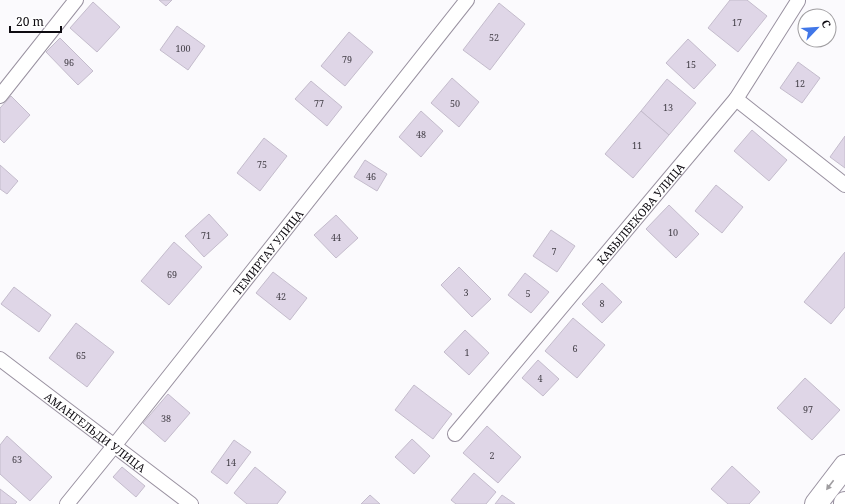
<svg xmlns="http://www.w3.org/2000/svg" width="845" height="504" font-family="'Noto Serif',serif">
<rect width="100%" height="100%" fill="#fbfafd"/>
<g fill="#dfd6e7" stroke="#c4bccc">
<polygon points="159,0 172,0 166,6"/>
<polygon points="730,0 747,0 767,16 738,52 708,28"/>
<polygon points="93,2 120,27 97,52 70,28"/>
<polygon points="499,3 525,24 490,70 463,50"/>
<polygon points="177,26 205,46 188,70 160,50"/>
<polygon points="349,32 373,52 345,86 321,66"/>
<polygon points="60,38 93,71 78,85 46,52"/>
<polygon points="688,39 716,65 694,89 666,63"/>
<polygon points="798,62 820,78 802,103 780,88"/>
<polygon points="452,78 479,102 459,127 431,103"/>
<polygon points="667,79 696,103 669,135 641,111"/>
<polygon points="311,81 342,107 327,126 295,99"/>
<polygon points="11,96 30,115 4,143 0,139 0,108"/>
<polygon points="421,111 443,131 421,157 399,137"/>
<polygon points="641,111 669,135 633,178 605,154"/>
<polygon points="752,130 787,160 769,181 734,151"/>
<polygon points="845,136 845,168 830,157"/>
<polygon points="264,138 287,156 260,191 237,173"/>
<polygon points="365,160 387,174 377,191 354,177"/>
<polygon points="0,165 18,181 7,194 0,189"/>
<polygon points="716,185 743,207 722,233 695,211"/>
<polygon points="669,205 699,234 676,258 646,229"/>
<polygon points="209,214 228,235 204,257 185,236"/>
<polygon points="336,215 358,238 336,258 314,235"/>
<polygon points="551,230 575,246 557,272 533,256"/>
<polygon points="174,242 202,267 169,305 141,281"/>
<polygon points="845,252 845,307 831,324 804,302"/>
<polygon points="459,267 491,299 472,317 441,285"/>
<polygon points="273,272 307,298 290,320 256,293"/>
<polygon points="525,273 549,292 531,313 508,295"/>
<polygon points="602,283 622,302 602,323 582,304"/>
<polygon points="14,287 51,315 39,332 1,304"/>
<polygon points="573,318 605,345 577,378 545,351"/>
<polygon points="76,323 114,352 87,387 49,358"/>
<polygon points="465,330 489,353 469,375 444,352"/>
<polygon points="538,360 559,379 543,396 522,378"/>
<polygon points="805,378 840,410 812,440 777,408"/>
<polygon points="414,385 452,414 433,439 395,410"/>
<polygon points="168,394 190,413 165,442 143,423"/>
<polygon points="487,426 521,457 498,483 463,453"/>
<polygon points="7,436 52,477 30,501 0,474 0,445"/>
<polygon points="412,439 430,456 414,474 395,457"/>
<polygon points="234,440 251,452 227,484 211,472"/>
<polygon points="732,466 760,492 749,504 728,504 711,489"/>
<polygon points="122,467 145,486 136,497 113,477"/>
<polygon points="255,467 286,492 277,504 247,504 234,493"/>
<polygon points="474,473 496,492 486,504 456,504 451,500"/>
<polygon points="0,489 17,502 15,504 0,504"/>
<polygon points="370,495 380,504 361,504"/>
<polygon points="502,495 515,504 495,504"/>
</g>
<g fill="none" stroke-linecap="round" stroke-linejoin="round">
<g stroke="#9991a0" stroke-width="16">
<g id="minor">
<polyline points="0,96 76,0"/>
<polyline points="736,99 798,1"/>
<path id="s1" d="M0,359L191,504"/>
<path id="s2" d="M455,434L736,99L845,185"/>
<path id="s3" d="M67,504L114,446L467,0"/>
</g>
</g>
<g stroke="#9991a0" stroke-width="24">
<g id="primary">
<polyline points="816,504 845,466"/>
<polyline points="845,504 845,503"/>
</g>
</g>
<use href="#minor" stroke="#fff" stroke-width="14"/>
<use href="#primary" stroke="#fff" stroke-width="22"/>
</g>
<defs><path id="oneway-solid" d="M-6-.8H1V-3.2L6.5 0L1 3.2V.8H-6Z"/></defs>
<use fill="#9f9da0" href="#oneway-solid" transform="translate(830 485) rotate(127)"/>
<g text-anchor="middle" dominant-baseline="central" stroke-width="3" stroke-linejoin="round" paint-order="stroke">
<g font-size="9" fill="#423e46">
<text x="737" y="22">17</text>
<text x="494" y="37">52</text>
<text x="183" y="48">100</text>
<text x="347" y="59">79</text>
<text x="69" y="62">96</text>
<text x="691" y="64">15</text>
<text x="800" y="83">12</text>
<text x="319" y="103">77</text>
<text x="455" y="103">50</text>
<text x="668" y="107">13</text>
<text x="421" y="134">48</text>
<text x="637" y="145">11</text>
<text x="262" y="164">75</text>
<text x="371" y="176">46</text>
<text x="673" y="232">10</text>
<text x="206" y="235">71</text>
<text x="336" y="237">44</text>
<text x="554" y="251">7</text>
<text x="172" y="274">69</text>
<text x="466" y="292">3</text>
<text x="528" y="293">5</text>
<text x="281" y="296">42</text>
<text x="602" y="303">8</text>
<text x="575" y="348">6</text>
<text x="467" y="352">1</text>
<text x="81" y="355">65</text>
<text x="540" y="378">4</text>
<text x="808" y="409">97</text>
<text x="166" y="418">38</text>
<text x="492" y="455">2</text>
<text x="17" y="459">63</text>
<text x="231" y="462">14</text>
</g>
<g font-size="11" fill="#0e0b11" stroke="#fff">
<text stroke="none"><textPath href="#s2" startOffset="288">КАБЫЛБЕКОВА УЛИЦА</textPath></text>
<text stroke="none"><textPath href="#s3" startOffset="322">ТЕМИРТАУ УЛИЦА</textPath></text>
<text stroke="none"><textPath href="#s1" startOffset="120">АМАНГЕЛЬДИ УЛИЦА</textPath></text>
</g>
</g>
<g transform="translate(817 28) rotate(65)"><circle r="19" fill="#ffffff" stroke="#9f9da0"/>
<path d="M0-3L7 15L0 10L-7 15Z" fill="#4177e8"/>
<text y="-6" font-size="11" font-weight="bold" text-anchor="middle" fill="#0e0b11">С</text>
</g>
<path d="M10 26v6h51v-6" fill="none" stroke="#0e0b11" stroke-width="2"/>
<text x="16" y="26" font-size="12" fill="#0e0b11" stroke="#ffffff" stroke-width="3" paint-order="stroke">20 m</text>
</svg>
